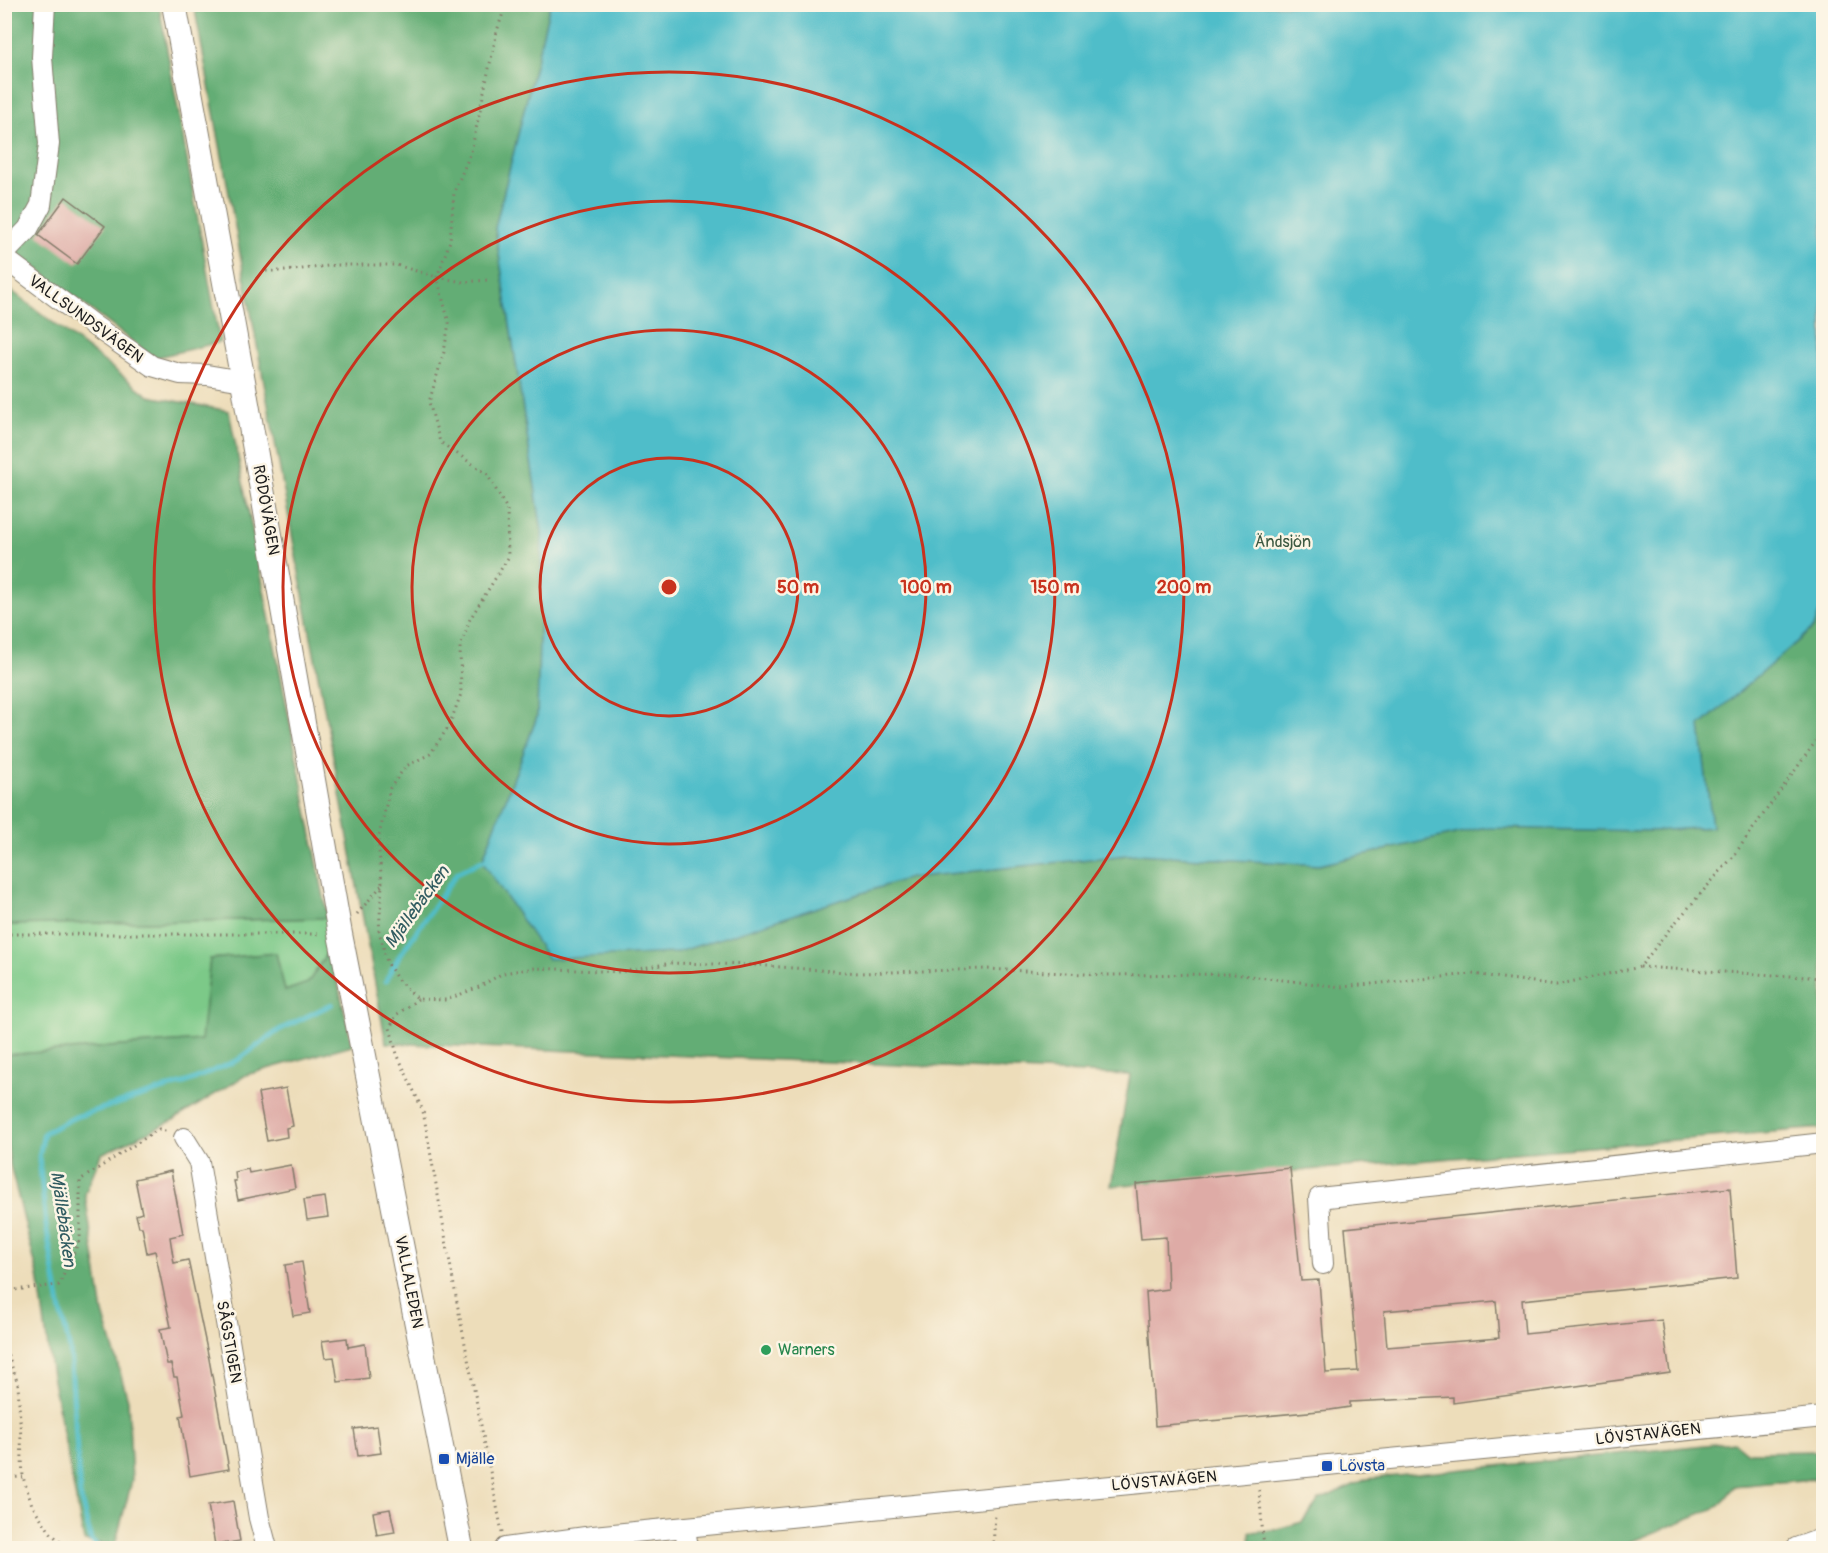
<svg xmlns="http://www.w3.org/2000/svg" width="1828" height="1553" font-family="Pangolin,sans-serif">
<rect width="100%" height="100%" fill="#fcf5e5"/>
<filter id="ink" filterUnits="userSpaceOnUse"><feTurbulence type="fractalNoise" baseFrequency=".0167" numOctaves="2"/><feDisplacementMap in="SourceGraphic" scale="12" xChannelSelector="R" yChannelSelector="G"/><feConvolveMatrix kernelMatrix="1 2 1 2 8 2 1 2 1" color-interpolation-filters="sRGB"/></filter>
<filter id="wash" filterUnits="userSpaceOnUse"><feTurbulence type="fractalNoise" baseFrequency=".008" numOctaves="4" result="noise"/><feDisplacementMap in="SourceGraphic" scale="24" xChannelSelector="R" yChannelSelector="G"/><feGaussianBlur stdDeviation="1.35" result="paint"/><feColorMatrix in="noise" values="0 0 0 0 0 0 0 0 0 0 0 0 0 0 0 0 0 1.4 0 .05"/><feComposite in="paint" operator="in"/></filter>
<g filter="url(#wash)">
<rect width="100%" height="100%" fill="#edddba"/>
<polygon fill="#7bc988" stroke="#4c7252" stroke-width="1.5" points="328,918 330,948 308,983 285,991 276,953 210,959 202,1040 5,1055 5,925"/>
<g fill="#64ad74" stroke="#406448" stroke-width="1.5">
<polygon points="4,5 159,5 220,342 154,358 5,244"/>
<polygon points="194,5 550,5 495,228 542,532 537,717 482,861 675,953 909,878 1137,854 1319,865 1481,828 1652,831 1712,827 1700,726 1814,627 1823,603 1823,1128 1111,1186 1130,1075 386,1043"/>
<polygon points="4,285 149,396 229,411 328,918 5,925"/>
<polygon points="330,948 352,1045 246,1075 172,1121 101,1154 85,1194 103,1313 128,1400 132,1481 115,1545 84,1541 51,1370 38,1275 10,1165 4,1121 4,1055 201,1040 210,959 276,953 285,991 308,983"/>
<polygon points="1734,1442 1746,1452 1823,1451 1823,1478 1735,1486 1720,1506 1615,1548 1251,1548 1250,1532 1274,1530 1302,1522 1319,1500 1367,1479"/>
</g>
<polygon fill="#50bdc9" stroke="#366c72" stroke-width="1.5" points="550,5 1823,5 1823,603 1814,627 1700,726 1712,827 1652,831 1481,828 1319,865 1137,854 909,878 675,953 548,959 482,861 537,717 542,532 495,228"/>
<g fill="none" stroke-linecap="round" stroke-linejoin="round">
<g stroke="#50bdc9" stroke-width="5">
<polyline points="386,981 398,958 457,873 482,861"/>
<polyline points="99,1548 91,1540 80,1495 70,1350 60,1307 46,1225 39,1157 44,1133 75,1117 187,1082 238,1060 279,1030 332,1004"/>
</g>
</g>
<g id="blocks">
<g fill="#deaba6" fill-rule="evenodd">
<polygon points="66,197 105,226 77,264 38,235"/>
<polygon points="286,1088 293,1126 286,1128 287,1137 267,1141 258,1093"/>
<polygon points="291,1165 295,1188 238,1200 234,1181 236,1181 235,1172 248,1169 249,1173"/>
<path d="M1290,1168L1301,1281L1319,1280L1326,1373L1358,1371L1345,1228L1730,1188L1737,1278L1522,1300L1525,1334L1662,1320L1670,1373L1453,1403V1397L1350,1402V1407L1330,1410L1155,1426L1146,1292L1168,1289L1166,1237L1141,1239L1136,1184ZM1496,1301L1499,1338L1387,1347L1384,1311Z"/>
<polygon points="171,1171 183,1234 170,1237 174,1263 188,1260 209,1359 229,1469 190,1476 180,1416 184,1415 177,1377 174,1377 171,1364 167,1364 160,1329 171,1327 155,1251 147,1253 142,1227 139,1227 136,1215 142,1213 135,1179"/>
<polygon points="325,1197 328,1217 307,1220 304,1200"/>
<polygon points="302,1262 310,1313 293,1316 285,1265"/>
<polygon points="347,1338 348,1347 365,1344 369,1378 338,1382 334,1357 325,1358 322,1341"/>
<polygon points="377,1426 381,1453 358,1456 354,1429"/>
<polygon points="233,1501 240,1541 215,1545 208,1505"/>
<polygon points="390,1509 395,1532 377,1535 373,1512"/>
</g>
</g>
</g>
<g filter="url(#ink)">
<use href="#blocks" fill-opacity="0" stroke="#847c6b" stroke-width="1.5"/>
<g fill="none" stroke-linecap="round" stroke-linejoin="round">
<g stroke="#847c6b" stroke-width="22">
<g id="minor">
<polyline points="4,254 28,229 41,205 49,144 42,57 45,4"/>
<polyline points="4,258 96,327 152,366 180,374 207,375 243,381"/>
<polyline points="184,1138 199,1162 259,1518 267,1548"/>
<polyline points="1323,1264 1319,1198 1824,1143"/>
<polyline points="685,1528 688,1548"/>
<polyline points="505,1548 593,1536 1824,1417"/>
<polyline points="1796,1548 1824,1538"/>
</g>
</g>
<g stroke="#847c6b" stroke-width="26">
<polyline id="major" points="174,4 243,381 340,934 461,1548"/>
</g>
<g stroke="#847c6b" stroke-width="3" stroke-dasharray="1.5 4.5" stroke-linecap="butt">
<polyline points="506,4 497,31 471,152 454,192 450,241 437,277 449,323 444,352 429,402 440,442 487,474 507,509 508,558 470,619 460,647 461,694 449,726 430,754 406,766 390,788 378,840 382,884 379,931 387,962 397,979 418,999 446,1000 479,987 503,973 535,968 621,972 671,963 754,965 859,973 987,969 1105,975 1233,974 1341,987 1472,974 1556,985 1640,967 1668,931 1732,858 1824,730"/>
<polyline points="266,271 285,271 337,265 396,265 437,277 463,282 488,280"/>
<polyline points="357,914 382,885"/>
<polyline points="4,934 321,934"/>
<polyline points="1640,967 1824,978"/>
<polyline points="418,999 396,1015 390,1028 397,1054 423,1111 458,1308 502,1532"/>
<polyline points="4,1291 59,1285 80,1239 80,1180 159,1129 168,1132"/>
<polyline points="4,1344 18,1384 23,1477 32,1505 50,1532 66,1548"/>
<polyline points="4,1478 23,1477"/>
<polyline points="1259,1490 1264,1548"/>
<polyline points="993,1548 995,1514"/>
</g>
<use href="#minor" stroke="#fff" stroke-width="20"/>
<use href="#major" stroke="#fff" stroke-width="24"/>
</g>
</g>
<g fill="none" stroke="#c8321e" stroke-width="3">
<circle cx="669" cy="587" r="129"/>
<circle cx="669" cy="587" r="257"/>
<circle cx="669" cy="587" r="386"/>
<circle cx="669" cy="587" r="515"/>
</g>
<circle fill="#2e9e5b" stroke="#fcf5e5" stroke-width="2" cx="766" cy="1350" r="6"/>
<g fill="#1a4fb4" stroke="#fcf5e5" stroke-width="2">
<rect x="438" y="1453" width="12" height="12" rx="3"/>
<rect x="1321" y="1460" width="12" height="12" rx="3"/>
</g>
<g text-anchor="middle" dominant-baseline="central" stroke-width="5" stroke-linejoin="round" paint-order="stroke">
<g font-size="16" fill="#1c1c1c" stroke="#fcf5e5">
<text transform="translate(86 319) rotate(36)">VALLSUNDSVÄGEN</text>
<text transform="translate(266 510) rotate(80)">RÖDÖVÄGEN</text>
<text transform="translate(409 1282) rotate(79)">VALLALEDEN</text>
<text transform="translate(229 1342) rotate(80)">SÅGSTIGEN</text>
<text transform="translate(1648 1434) rotate(-6)">LÖVSTAVÄGEN</text>
<text transform="translate(1164 1481) rotate(-5)">LÖVSTAVÄGEN</text>
</g>
<g font-size="16" fill="#3d5942" stroke="#fcf5e5">
<text x="1283" y="542">Ändsjön</text>
</g>
<g font-size="16" fill="#27864d" stroke="#fcf5e5" text-anchor="start">
<text x="778" y="1350">Warners</text>
</g>
<g font-size="16" fill="#164399" stroke="#fcf5e5" text-anchor="start">
<text x="456" y="1459">Mjälle</text>
<text x="1339" y="1466">Lövsta</text>
</g>
<g font-size="18" font-style="italic" fill="#315c61" stroke="#fcf5e5">
<text transform="translate(417 907) rotate(-54)">Mjällebäcken</text>
<text transform="translate(63 1219) rotate(82)">Mjällebäcken</text>
</g>
</g>
<circle cx="669" cy="587" r="9" fill="#c8321e" stroke="#fcf5e5" stroke-width="3"/>
<g font-size="18" text-anchor="middle" font-weight="bold" fill="#c8321e" stroke="#fcf5e5" stroke-width="5" stroke-linejoin="round" paint-order="stroke">
<text x="798" y="593">50 m</text>
<text x="926" y="593">100 m</text>
<text x="1055" y="593">150 m</text>
<text x="1184" y="593">200 m</text>
</g>
<rect width="1828" height="1553" fill="none" stroke="#fcf5e5" stroke-width="24"/>
</svg>
